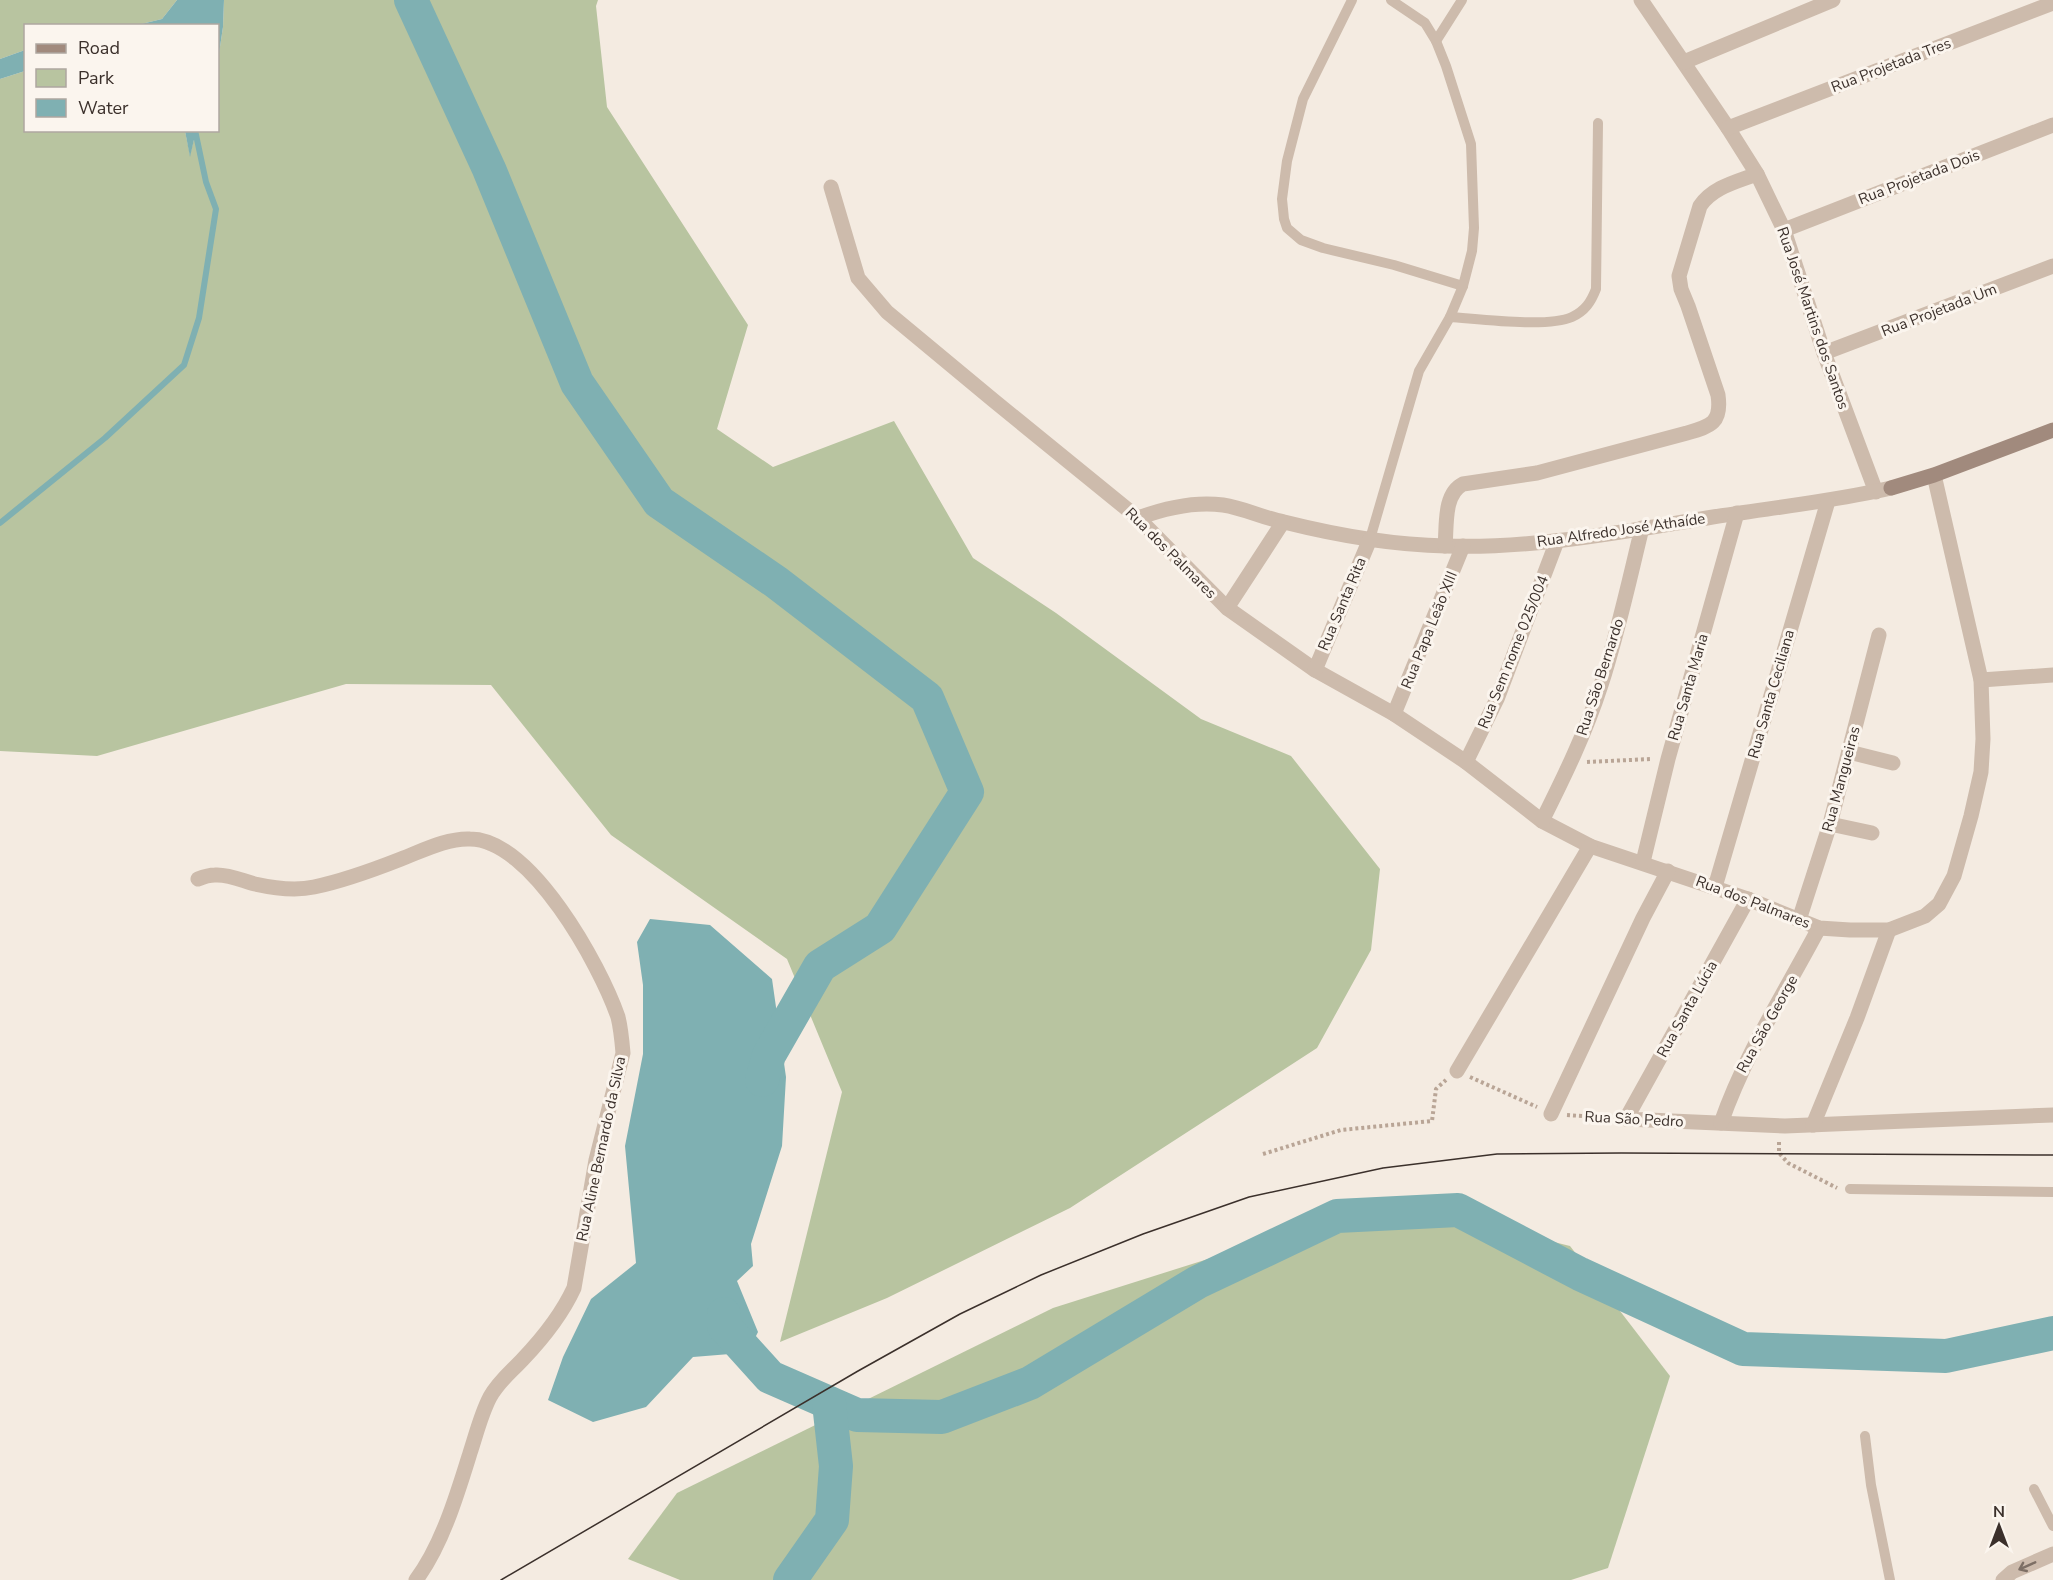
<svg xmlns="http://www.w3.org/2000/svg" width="2053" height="1580" font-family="'Nunito Sans',sans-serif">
<rect width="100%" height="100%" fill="#f4ebe1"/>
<g fill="#b8c4a0">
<polygon points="0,0 177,0 162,19 137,25 26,26 25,50 0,59"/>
<polygon points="224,0 598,0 596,6 607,107 748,325 717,429 773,467 894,421 973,558 1056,613 1201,719 1291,756 1380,869 1371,950 1317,1048 1070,1208 887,1298 780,1342 842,1092 787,959 611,835 491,685 346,684 97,756 0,751 0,79 25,71 26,130 185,131 190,155 196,131 218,130 218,60 223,27"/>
<polygon points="1391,1201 1570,1246 1670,1376 1608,1568 1571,1580 680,1580 628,1559 677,1493 1053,1308"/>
</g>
<g fill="#7fb0b2">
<polygon points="177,0 224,0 223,27 218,60 218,26 137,25 162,19"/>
<polygon points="25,50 25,71 0,79 0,59"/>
<polygon points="185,131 196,131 190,157"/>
<polygon points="650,919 710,925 772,979 786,1077 782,1146 751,1244 753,1266 737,1281 758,1332 742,1364 730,1354 693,1357 646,1407 593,1422 548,1400 563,1357 591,1299 636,1263 625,1146 643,1054 643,985 637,942"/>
</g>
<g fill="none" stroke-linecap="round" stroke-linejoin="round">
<polyline stroke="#7fb0b2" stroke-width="6" points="0,523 105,438 184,365 199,318 216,209 206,182 195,130"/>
<g stroke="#7fb0b2" stroke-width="34">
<polyline points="411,0 489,169 577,383 659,502 776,582 927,698 967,792 880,928 820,966 769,1055 762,1080"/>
<polyline points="724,1314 724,1326 770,1377 857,1415 942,1417 1030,1383 1198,1282 1337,1216 1458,1210 1580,1274 1743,1349 1946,1356 2053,1333"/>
<polyline points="790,1580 832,1520 836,1466 829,1403"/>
</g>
<g stroke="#b9a596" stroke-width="4" stroke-dasharray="3 3" stroke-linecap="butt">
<polyline points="1587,762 1651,759"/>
<polyline points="1470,1077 1537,1107"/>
<polyline points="1567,1115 1610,1118"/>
<polyline points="1779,1142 1779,1153 1788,1163 1837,1188"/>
<polyline points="1263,1154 1341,1130 1432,1121 1436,1089 1446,1080"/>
</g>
<g stroke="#cdbbac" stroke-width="10">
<polyline points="1352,0 1303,99 1287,161 1282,199 1284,219 1287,228 1301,240 1323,248 1394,265 1463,286"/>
<polyline points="1436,41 1462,0"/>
<path d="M1450,317C1479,319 1547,328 1572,317C1585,311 1591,302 1596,289L1598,123"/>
<polyline points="1370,539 1419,371 1450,317 1463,286 1472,251 1474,228 1471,144 1446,66 1436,41 1425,23 1391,0"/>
<polyline points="1850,1189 2053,1192"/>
<polyline points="1865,1436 1871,1485 1890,1580"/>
<polyline points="2034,1489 2053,1526"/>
</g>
<g stroke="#cdbbac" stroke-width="15">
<polyline points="1641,0 1728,128 1757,174 1784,230 1824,353 1876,492"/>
<polyline points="1684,62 1833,0"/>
<polyline points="1728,128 2053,3"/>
<polyline points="831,187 858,278 887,312 993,400 1138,518 1227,608 1315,670 1394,714 1466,762 1542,821 1590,846 1748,899 1819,928 1850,930 1889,930 1925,916 1939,904 1954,876 1971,816 1981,772 1983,739 1981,680 1934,475"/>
<polyline points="1784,230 2053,125"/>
<polyline points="1824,353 2053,266"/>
<path d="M1138,518C1165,508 1194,501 1223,505C1244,508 1263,518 1284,522C1336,535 1392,545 1446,546C1533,549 1621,532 1707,518C1769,508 1830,502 1891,488"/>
<path d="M1445,546C1447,527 1443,494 1463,484L1537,473L1687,433C1711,426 1722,423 1718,395L1688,306L1681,289L1679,276L1700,206C1713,187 1736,182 1757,174"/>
<polyline points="1227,608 1283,522"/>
<polyline points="1315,670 1370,539"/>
<polyline points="1981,680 2053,675"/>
<polyline points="1394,714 1463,546"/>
<polyline points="1849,752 1893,763"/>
<polyline points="1466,762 1497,699 1557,541"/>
<path d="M1542,821C1564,777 1586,732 1601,685C1618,633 1629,581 1642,528"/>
<polyline points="1830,824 1872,833"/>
<polyline points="1643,862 1668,759 1737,513"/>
<path d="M198,879C203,877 209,875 215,875C229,874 243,881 255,884C273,888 296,891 314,887C343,881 373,870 401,859C422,851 447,838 470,839C531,839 600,965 618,1017C621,1029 622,1041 623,1053L596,1160L574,1288C562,1314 543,1338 523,1359C511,1372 499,1381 490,1397C481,1414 476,1435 470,1453C457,1495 442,1545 416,1580"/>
<polyline points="1715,887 1828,501"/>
<polyline points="1748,899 1626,1119 1785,1126 2053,1115"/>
<polyline points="1799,920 1830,824 1879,635"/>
<polyline points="1457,1071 1590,846"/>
<polyline points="1551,1114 1643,918 1668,871"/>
<path d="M1721,1123C1745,1054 1785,992 1819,928"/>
<polyline points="1813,1125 1857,1018 1889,930"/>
<polyline points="2003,1580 2012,1572 2053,1554"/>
</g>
<polyline stroke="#a18a7d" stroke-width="15" points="1891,488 1934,475 2053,430"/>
<polyline stroke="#3b302b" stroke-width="1.5" points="501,1580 858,1371 960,1314 1041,1275 1143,1234 1249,1197 1383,1168 1497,1154 1621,1153 2053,1155"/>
</g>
<defs><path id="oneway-shaft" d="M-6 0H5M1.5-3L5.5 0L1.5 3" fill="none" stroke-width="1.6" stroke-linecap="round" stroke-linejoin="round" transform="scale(1.5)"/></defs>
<use stroke="#7d6f65" href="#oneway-shaft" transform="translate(2027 1566) rotate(156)"/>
<g text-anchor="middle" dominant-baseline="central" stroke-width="6" stroke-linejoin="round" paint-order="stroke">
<g font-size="15" fill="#3b302b" stroke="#fbf5ee">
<text transform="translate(1891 65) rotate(-21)">Rua Projetada Tres</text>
<text transform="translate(1919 177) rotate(-21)">Rua Projetada Dois</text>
<text transform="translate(1939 310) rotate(-21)">Rua Projetada Um</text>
<text transform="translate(1813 318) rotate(71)">Rua José Martins dos Santos</text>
<text transform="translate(1621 530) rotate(-8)">Rua Alfredo José Athaíde</text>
<text transform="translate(1171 553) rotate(45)">Rua dos Palmares</text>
<text transform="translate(1342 604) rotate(-67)">Rua Santa Rita</text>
<text transform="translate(1429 630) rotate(-68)">Rua Papa Leão XIII</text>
<text transform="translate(1513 652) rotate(-68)">Rua Sem nome 025/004</text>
<text transform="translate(1600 677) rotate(-72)">Rua São Bernardo</text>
<text transform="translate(1688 687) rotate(-74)">Rua Santa Maria</text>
<text transform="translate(1771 694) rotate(-74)">Rua Santa Ceciliana</text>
<text transform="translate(1841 779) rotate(-75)">Rua Mangueiras</text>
<text transform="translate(1753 902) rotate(21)">Rua dos Palmares</text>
<text transform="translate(1687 1009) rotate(-61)">Rua Santa Lúcia</text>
<text transform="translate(1767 1024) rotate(-61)">Rua São George</text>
<text transform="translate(1634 1119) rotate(3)">Rua São Pedro</text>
<text transform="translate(601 1149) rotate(-78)">Rua Aline Bernardo da Silva</text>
</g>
</g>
<rect x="24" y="24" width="195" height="108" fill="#fbf5ee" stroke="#aea6a0" stroke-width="1.5"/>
<rect x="36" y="44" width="30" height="9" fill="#a18a7d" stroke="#aea6a0" stroke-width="1.5"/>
<text x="78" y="54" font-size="18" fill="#3b302b">Road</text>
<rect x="36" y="69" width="30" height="18" fill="#b8c4a0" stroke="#aea6a0" stroke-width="1.5"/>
<text x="78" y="84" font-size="18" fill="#3b302b">Park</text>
<rect x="36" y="99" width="30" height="18" fill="#7fb0b2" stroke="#aea6a0" stroke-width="1.5"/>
<text x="78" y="114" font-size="18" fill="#3b302b">Water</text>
<g transform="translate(1999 1526)" stroke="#fbf5ee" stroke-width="4.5" paint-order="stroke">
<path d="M0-4.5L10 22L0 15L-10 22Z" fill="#3b302b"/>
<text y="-9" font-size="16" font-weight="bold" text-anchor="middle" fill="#3b302b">N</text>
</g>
</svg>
